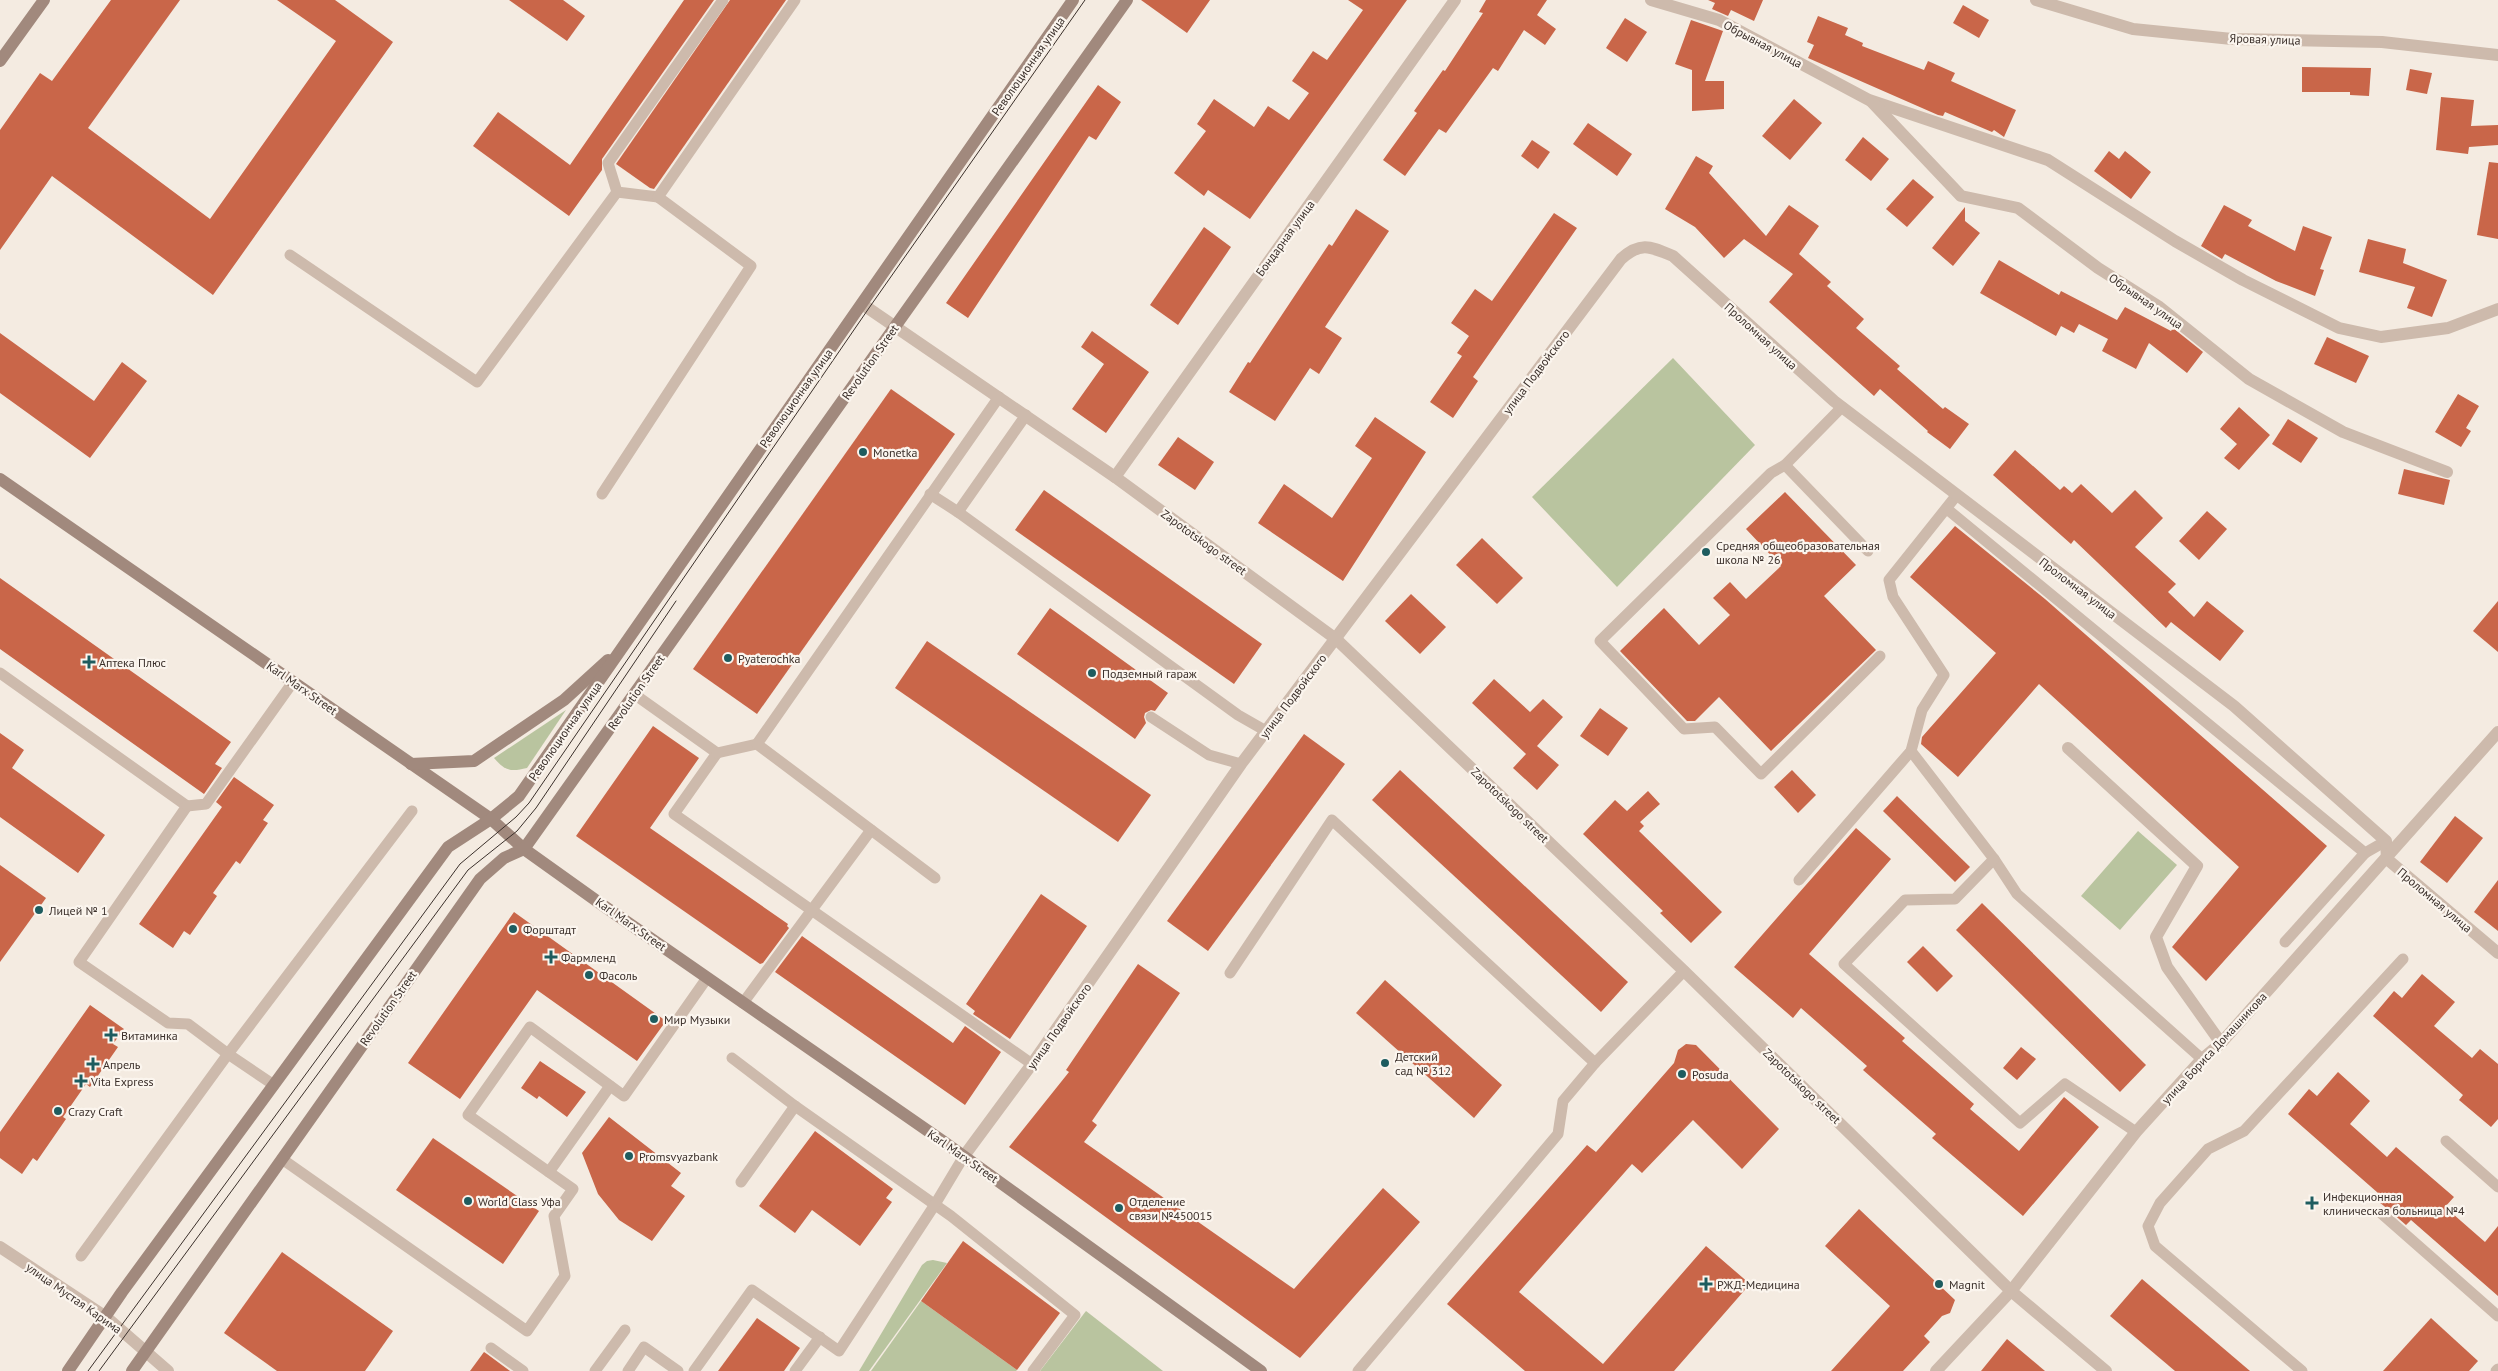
<svg xmlns="http://www.w3.org/2000/svg" width="2498" height="1371" font-family="'PT Sans',sans-serif">
<rect width="100%" height="100%" fill="#f4ebe1"/>
<g fill="#b9c49f">
<polygon points="1673,358 1755,445 1617,587 1532,497"/>
<path d="M566,710L527,768C511,772 505,771 494,758Z"/>
<polygon points="2138,831 2177,865 2120,930 2081,896"/>
<polygon points="933,1260 947,1263 869,1371 859,1371 922,1265 927,1261"/>
<polygon points="921,1301 1017,1370 1016,1371 871,1371"/>
<polygon points="1086,1311 1163,1371 1040,1371"/>
</g>
<g fill="#c96649">
<polygon points="111,0 180,0 88,128 210,219 336,41 277,0 335,0 393,42 213,295 52,176 0,250 0,130 40,73 52,81"/>
<polygon points="509,0 563,0 585,16 567,41"/>
<polygon points="684,0 714,0 602,159 602,170 569,216 473,146 498,112 570,165"/>
<polygon points="730,0 786,0 654,189 650,188 616,164"/>
<polygon points="1141,0 1210,0 1187,33"/>
<polygon points="1348,0 1407,0 1250,219 1208,190 1204,196 1174,173 1206,131 1197,124 1214,99 1254,127 1268,106 1289,120 1309,93 1292,81 1313,51 1327,60 1363,10"/>
<polygon points="1486,0 1547,0 1537,15 1556,29 1545,45 1524,30 1498,71 1493,68 1446,133 1439,129 1405,176 1383,160 1417,113 1414,111 1443,70 1445,71 1483,13 1479,12"/>
<polygon points="1708,0 1763,0 1754,21 1731,10 1728,16 1712,9 1715,3"/>
<polygon points="1963,5 1989,20 1979,38 1953,23"/>
<polygon points="1818,16 1848,28 1845,35 1863,43 1862,46 1924,70 1928,61 1955,73 1951,81 2016,110 2004,137 1994,130 1992,132 1945,112 1943,116 1938,115 1808,58 1814,45 1807,42"/>
<polygon points="1625,18 1647,32 1627,62 1606,48"/>
<polygon points="1691,20 1723,31 1705,81 1724,81 1724,109 1692,111 1692,70 1675,64"/>
<polygon points="2302,67 2371,68 2369,96 2350,95 2350,92 2302,92"/>
<polygon points="2410,69 2432,73 2427,94 2406,90"/>
<polygon points="1098,85 1121,102 1096,140 1089,136 968,318 946,303"/>
<polygon points="2441,97 2474,100 2471,126 2498,125 2498,145 2469,147 2468,154 2436,150"/>
<polygon points="1794,99 1822,123 1790,160 1762,136"/>
<polygon points="1588,123 1632,154 1617,176 1573,144"/>
<polygon points="1863,137 1889,159 1871,181 1845,160"/>
<polygon points="1532,140 1550,152 1538,169 1521,156"/>
<polygon points="2109,151 2119,159 2125,151 2151,172 2131,199 2094,171"/>
<polygon points="1696,156 1713,166 1709,173 1766,236 1789,205 1819,226 1799,254 1831,282 1827,286 1864,319 1856,328 1900,366 1897,369 1943,409 1945,407 1969,424 1950,449 1927,432 1928,431 1880,389 1874,396 1769,302 1793,274 1744,239 1724,258 1695,227 1665,209"/>
<polygon points="2489,162 2498,163 2498,239 2477,235"/>
<polygon points="1913,179 1934,197 1907,227 1886,209"/>
<polygon points="2224,205 2252,220 2248,226 2295,251 2303,226 2332,237 2320,269 2324,270 2315,296 2276,281 2225,254 2222,259 2201,246"/>
<polygon points="1965,207 1965,221 1980,233 1953,266 1932,248"/>
<polygon points="1356,209 1389,231 1325,327 1342,338 1319,374 1310,368 1275,421 1229,392 1248,362 1250,363 1329,244 1332,246"/>
<polygon points="1554,213 1577,228 1473,377 1478,381 1453,418 1430,402 1462,356 1457,353 1469,336 1451,323 1475,289 1492,301"/>
<polygon points="1204,227 1231,247 1178,325 1150,305"/>
<polygon points="2368,239 2406,249 2403,263 2447,280 2432,317 2407,308 2415,287 2359,272"/>
<polygon points="1999,260 2059,295 2061,291 2117,320 2125,307 2171,331 2173,328 2203,352 2187,373 2149,343 2136,369 2102,351 2108,339 2079,324 2074,333 2061,326 2056,336 1980,293"/>
<polygon points="1092,331 1149,372 1106,433 1072,409 1104,364 1081,347"/>
<polygon points="0,333 94,401 122,362 147,381 90,458 0,393"/>
<polygon points="2327,337 2369,356 2356,383 2314,364"/>
<polygon points="891,389 955,434 757,714 693,669"/>
<polygon points="2458,394 2479,406 2466,428 2471,431 2461,447 2435,432"/>
<polygon points="2239,407 2270,435 2239,470 2224,458 2237,444 2220,429"/>
<polygon points="1375,417 1426,452 1343,581 1258,523 1284,484 1332,518 1372,458 1355,446"/>
<polygon points="2288,419 2318,438 2301,463 2272,444"/>
<polygon points="1178,437 1214,462 1195,490 1158,465"/>
<polygon points="2015,450 2060,490 2064,486 2072,493 2081,484 2112,513 2135,490 2163,518 2135,547 2176,584 2168,592 2194,617 2207,601 2244,631 2220,661 2171,622 2166,628 2074,540 2071,544 1993,475"/>
<polygon points="2404,469 2450,480 2444,505 2398,494"/>
<polygon points="1044,490 1262,644 1234,684 1015,530"/>
<polygon points="1785,492 1856,565 1824,596 1876,650 1771,751 1719,697 1695,721 1687,721 1620,651 1664,608 1699,645 1730,615 1713,598 1730,582 1746,599 1781,566 1746,529"/>
<polygon points="2207,511 2227,529 2199,560 2179,541"/>
<polygon points="1955,526 2045,599 2327,846 2206,981 2172,947 2239,867 2039,684 1958,777 1921,744 1922,737 1996,653 1910,577"/>
<polygon points="1482,538 1523,578 1497,604 1456,565"/>
<polygon points="0,578 231,742 215,764 222,768 204,794 0,649"/>
<polygon points="1411,594 1446,627 1420,654 1385,621"/>
<polygon points="2498,601 2498,652 2473,631"/>
<polygon points="1050,608 1168,693 1155,711 1151,710 1145,713 1144,717 1146,723 1135,739 1017,654"/>
<polygon points="927,641 1151,795 1118,842 895,688"/>
<polygon points="1494,679 1530,712 1543,699 1563,717 1537,746 1559,765 1537,790 1513,768 1526,754 1472,703"/>
<polygon points="1600,708 1628,728 1608,756 1580,736"/>
<polygon points="653,726 699,758 650,828 788,924 787,926 789,928 763,963 760,964 576,836"/>
<polygon points="0,733 24,750 12,768 105,835 78,873 0,817"/>
<polygon points="1304,734 1345,764 1208,951 1167,921"/>
<polygon points="1400,770 1628,982 1601,1012 1372,800"/>
<polygon points="1792,770 1816,795 1798,813 1774,787"/>
<polygon points="234,777 274,805 263,820 268,823 240,864 236,861 213,893 217,896 190,935 184,931 173,948 139,924 222,807 216,802"/>
<polygon points="1648,791 1660,804 1640,822 1644,826 1639,831 1722,912 1691,943 1660,913 1663,911 1583,834 1615,800 1627,811"/>
<polygon points="1897,796 1970,867 1955,882 1883,811"/>
<polygon points="2455,816 2483,838 2447,883 2420,862"/>
<polygon points="1856,828 1891,859 1809,954 1905,1038 1902,1041 1974,1104 1970,1109 2019,1151 2064,1097 2099,1127 2023,1216 1932,1138 1936,1134 1863,1070 1867,1066 1801,1008 1793,1018 1734,967"/>
<polygon points="0,865 46,898 0,962"/>
<polygon points="2498,880 2498,931 2474,912"/>
<polygon points="1041,894 1087,926 1010,1039 973,1014 975,1011 966,1004"/>
<polygon points="1982,903 2146,1065 2120,1092 1956,930"/>
<polygon points="514,912 666,1021 637,1061 537,990 460,1099 408,1063"/>
<polygon points="802,936 953,1043 965,1026 1001,1052 965,1105 775,972"/>
<polygon points="1923,946 1953,976 1937,992 1907,962"/>
<polygon points="1138,964 1180,993 1092,1121 1097,1125 1084,1142 1294,1289 1383,1188 1420,1222 1300,1358 1009,1147 1069,1072 1066,1070"/>
<polygon points="2422,974 2455,1002 2434,1026 2472,1058 2480,1049 2498,1064 2498,1119 2491,1127 2459,1100 2463,1095 2373,1016 2394,991 2402,998"/>
<polygon points="1385,980 1502,1085 1474,1118 1356,1013"/>
<polygon points="90,1005 124,1029 113,1044 118,1047 90,1087 86,1084 63,1117 66,1119 37,1161 33,1158 22,1174 0,1158 0,1132"/>
<polygon points="1686,1044 1696,1045 1779,1129 1742,1169 1693,1120 1642,1173 1632,1164 1519,1292 1603,1364 1706,1246 1750,1284 1674,1371 1525,1371 1447,1304 1587,1145 1596,1152 1674,1063 1678,1050"/>
<polygon points="2021,1047 2036,1059 2017,1080 2003,1068"/>
<polygon points="540,1061 586,1092 567,1117 539,1096 537,1099 521,1088"/>
<polygon points="2338,1072 2370,1101 2350,1124 2387,1157 2396,1147 2454,1197 2445,1207 2485,1242 2498,1226 2498,1296 2411,1220 2406,1225 2384,1206 2374,1198 2378,1193 2288,1114 2309,1089 2317,1096"/>
<polygon points="609,1117 681,1173 671,1186 685,1196 652,1241 619,1220 598,1194 582,1153"/>
<polygon points="815,1131 893,1189 886,1198 892,1202 860,1246 812,1210 795,1233 759,1206"/>
<polygon points="433,1138 539,1211 503,1264 396,1190"/>
<polygon points="1859,1209 1955,1300 1950,1313 1942,1316 1924,1336 1930,1342 1903,1371 1831,1371 1890,1306 1825,1246"/>
<polygon points="963,1241 1060,1313 1017,1370 921,1301"/>
<polygon points="282,1252 393,1331 365,1371 277,1371 224,1333"/>
<polygon points="2142,1279 2250,1371 2175,1371 2110,1316"/>
<polygon points="757,1318 800,1348 784,1371 718,1371"/>
<polygon points="2431,1318 2478,1361 2469,1371 2383,1371"/>
<polygon points="2007,1339 2045,1371 1981,1371"/>
<polygon points="484,1352 487,1354 510,1371 470,1371"/>
</g>
<g fill="none" stroke-linecap="round" stroke-linejoin="round">
<g stroke="#cdbaac" stroke-width="11">
<polyline points="617,192 658,197"/>
<polyline points="290,255 477,382 617,192 608,163 723,0"/>
<polyline points="1842,407 1785,465 1771,473 1600,641 1684,729 1715,727 1761,774 1880,656"/>
<polyline points="1785,465 1868,551"/>
<polyline points="602,494 751,266 658,197 795,0"/>
<polyline points="930,494 958,512 1026,415"/>
<polyline points="1947,509 2365,853 2386,841"/>
<polyline points="958,512 1238,715 1266,731"/>
<polyline points="0,673 187,806 79,962 168,1023 188,1024 228,1054 274,1085"/>
<polyline points="634,694 717,753 674,814 1032,1064"/>
<polyline points="1151,717 1209,755 1241,764"/>
<polyline points="1911,751 1994,859 2017,894 2202,1059"/>
<polyline points="717,753 757,744"/>
<polyline points="187,806 206,804 293,682"/>
<polyline points="1994,859 1955,899 1905,900 1844,964 2020,1123 2065,1084 2136,1132"/>
<polyline points="935,878 757,744 999,397"/>
<polyline points="1799,880 1911,751 1922,710 1944,675 1893,597 1889,580 1956,496"/>
<polyline points="2285,942 2365,853"/>
<polyline points="1230,973 1332,820 1595,1063"/>
<polyline points="743,1003 871,830"/>
<polyline points="732,1058 795,1106 951,1216 1075,1315 1033,1371"/>
<polyline points="2446,1141 2498,1187"/>
<polyline points="282,1159 527,1331 565,1276 554,1216 573,1189 468,1115 530,1027 624,1096 707,978"/>
<polyline points="549,1172 610,1086"/>
<polyline points="741,1182 795,1106"/>
<polyline points="2381,1213 2498,1316"/>
<polyline points="81,1256 228,1054 412,811"/>
<polyline points="491,1348 523,1371"/>
<polyline points="595,1371 625,1330"/>
<polyline points="628,1371 644,1347 678,1371"/>
<polyline points="694,1371 752,1290 839,1351 934,1206 964,1156"/>
<polyline points="795,1371 820,1337"/>
<polyline points="1358,1371 1558,1134 1563,1101 1595,1063 1684,971"/>
<polyline points="2302,1371 2155,1246 2148,1226 2160,1203 2208,1149 2244,1131 2403,959"/>
<polyline points="2496,1371 2498,1369"/>
</g>
<g stroke="#cdbaac" stroke-width="12">
<polyline points="1651,0 1719,20 1869,100 2048,160 2175,241 2243,280 2339,328 2381,337 2448,328 2498,309"/>
<polyline points="2036,0 2133,29 2232,39 2382,42 2498,55"/>
<polyline points="1872,102 1961,196 2018,208 2098,268 2158,306 2249,379 2343,432 2447,472"/>
<polyline points="862,304 1115,477 1336,639 1684,971 2011,1291 2106,1371"/>
<polyline points="1115,477 1455,0"/>
<polyline points="2068,748 2197,866 2156,937 2167,967 2221,1043"/>
<path d="M964,1156L1032,1064L1241,764L1621,259C1641,241 1651,247 1673,256L1834,401L2234,706L2386,841L2387,859L2498,953"/>
<polyline points="0,1247 106,1317 168,1371"/>
<polyline points="1936,1371 2011,1291 2136,1132 2202,1059 2221,1043 2498,732"/>
</g>
<g stroke="#a1897d" stroke-width="12">
<polyline points="0,61 44,0"/>
<polyline points="0,479 491,819 524,849 601,904 944,1142 1261,1371"/>
<polyline points="411,764 474,761 564,700 608,660"/>
<polyline points="68,1371 122,1292 448,847 491,819 519,796 1073,0"/>
<polyline points="132,1371 480,879 504,858 524,849 1127,0"/>
</g>
<g stroke="#3b302b" stroke-width="1">
<polyline points="88,1371 460,864 516,817 529,803 869,308 1085,0"/>
<polyline points="99,1371 468,870 517,831 536,808 676,601"/>
</g>
</g>
<g fill="#1e5c5f" stroke="#fbf5ee" stroke-width="2">
<circle cx="863" cy="452" r="5"/>
<circle cx="1706" cy="552" r="5"/>
<circle cx="728" cy="658" r="5"/>
<path d="M86.5 654.5h5v5h5v5h-5v5h-5v-5h-5v-5h5z"/>
<circle cx="1092" cy="673" r="5"/>
<circle cx="39" cy="910" r="5"/>
<circle cx="513" cy="929" r="5"/>
<path d="M548.5 949.5h5v5h5v5h-5v5h-5v-5h-5v-5h5z"/>
<circle cx="589" cy="975" r="5"/>
<circle cx="654" cy="1019" r="5"/>
<path d="M108.5 1027.5h5v5h5v5h-5v5h-5v-5h-5v-5h5z"/>
<circle cx="1385" cy="1063" r="5"/>
<path d="M90.5 1056.5h5v5h5v5h-5v5h-5v-5h-5v-5h5z"/>
<circle cx="1682" cy="1074" r="5"/>
<path d="M78.5 1073.5h5v5h5v5h-5v5h-5v-5h-5v-5h5z"/>
<circle cx="58" cy="1111" r="5"/>
<circle cx="629" cy="1156" r="5"/>
<circle cx="468" cy="1201" r="5"/>
<path d="M2309.5 1195.5h5v5h5v5h-5v5h-5v-5h-5v-5h5z"/>
<circle cx="1119" cy="1208" r="5"/>
<path d="M1703.5 1276.5h5v5h5v5h-5v5h-5v-5h-5v-5h5z"/>
<circle cx="1939" cy="1284" r="5"/>
</g>
<g text-anchor="middle" dominant-baseline="central" stroke-width="4.5" stroke-linejoin="round" paint-order="stroke">
<g font-size="12" fill="#3b302b" stroke="#fbf5ee">
<text transform="translate(2265 39) rotate(2)">Яровая улица</text>
<text transform="translate(1763 44) rotate(28)">Обрывная улица</text>
<text transform="translate(1028 66) rotate(-55)">Революционная улица</text>
<text transform="translate(1285 238) rotate(-54)">Бондарная улица</text>
<text transform="translate(2146 301) rotate(35)">Обрывная улица</text>
<text transform="translate(1761 336) rotate(42)">Проломная улица</text>
<text transform="translate(870 362) rotate(-55)">Revolution Street</text>
<text transform="translate(1536 372) rotate(-53)">улица Подвойского</text>
<text transform="translate(796 398) rotate(-55)">Революционная улица</text>
<text transform="translate(1204 542) rotate(36)">Zapototskogo street</text>
<text transform="translate(2078 588) rotate(37)">Проломная улица</text>
<text transform="translate(302 688) rotate(35)">Karl Marx Street</text>
<text transform="translate(636 692) rotate(-55)">Revolution Street</text>
<text transform="translate(1293 696) rotate(-53)">улица Подвойского</text>
<text transform="translate(565 731) rotate(-55)">Революционная улица</text>
<text transform="translate(1510 805) rotate(44)">Zapototskogo street</text>
<text transform="translate(2435 900) rotate(40)">Проломная улица</text>
<text transform="translate(631 924) rotate(35)">Karl Marx Street</text>
<text transform="translate(388 1008) rotate(-55)">Revolution Street</text>
<text transform="translate(1059 1026) rotate(-55)">улица Подвойского</text>
<text transform="translate(2214 1048) rotate(-47)">улица Бориса Домашникова</text>
<text transform="translate(1802 1086) rotate(44)">Zapototskogo street</text>
<text transform="translate(963 1156) rotate(35)">Karl Marx Street</text>
<text transform="translate(74 1298) rotate(35)">улица Мустая Карима</text>
</g>
<g font-size="12" fill="#3b302b" stroke="#fbf5ee" text-anchor="start">
<text x="873" y="452">Monetka</text>
<text x="1716" y="545">Средняя общеобразовательная<tspan x="1716" dy="14">школа № 26</tspan></text>
<text x="738" y="658">Pyaterochka</text>
<text x="99" y="662">Аптека Плюс</text>
<text x="1102" y="673">Подземный гараж</text>
<text x="49" y="910">Лицей № 1</text>
<text x="523" y="929">Форштадт</text>
<text x="561" y="957">Фармленд</text>
<text x="599" y="975">Фасоль</text>
<text x="664" y="1019">Мир Музыки</text>
<text x="121" y="1035">Витаминка</text>
<text x="1395" y="1056">Детский<tspan x="1395" dy="14">сад № 312</tspan></text>
<text x="103" y="1064">Апрель</text>
<text x="1692" y="1074">Posuda</text>
<text x="91" y="1081">Vita Express</text>
<text x="68" y="1111">Crazy Craft</text>
<text x="639" y="1156">Promsvyazbank</text>
<text x="2323" y="1196">Инфекционная<tspan x="2323" dy="14">клиническая больница №4</tspan></text>
<text x="478" y="1201">World Class Уфа</text>
<text x="1129" y="1201">Отделение<tspan x="1129" dy="14">связи №450015</tspan></text>
<text x="1717" y="1284">РЖД-Медицина</text>
<text x="1949" y="1284">Magnit</text>
</g>
</g>
</svg>
